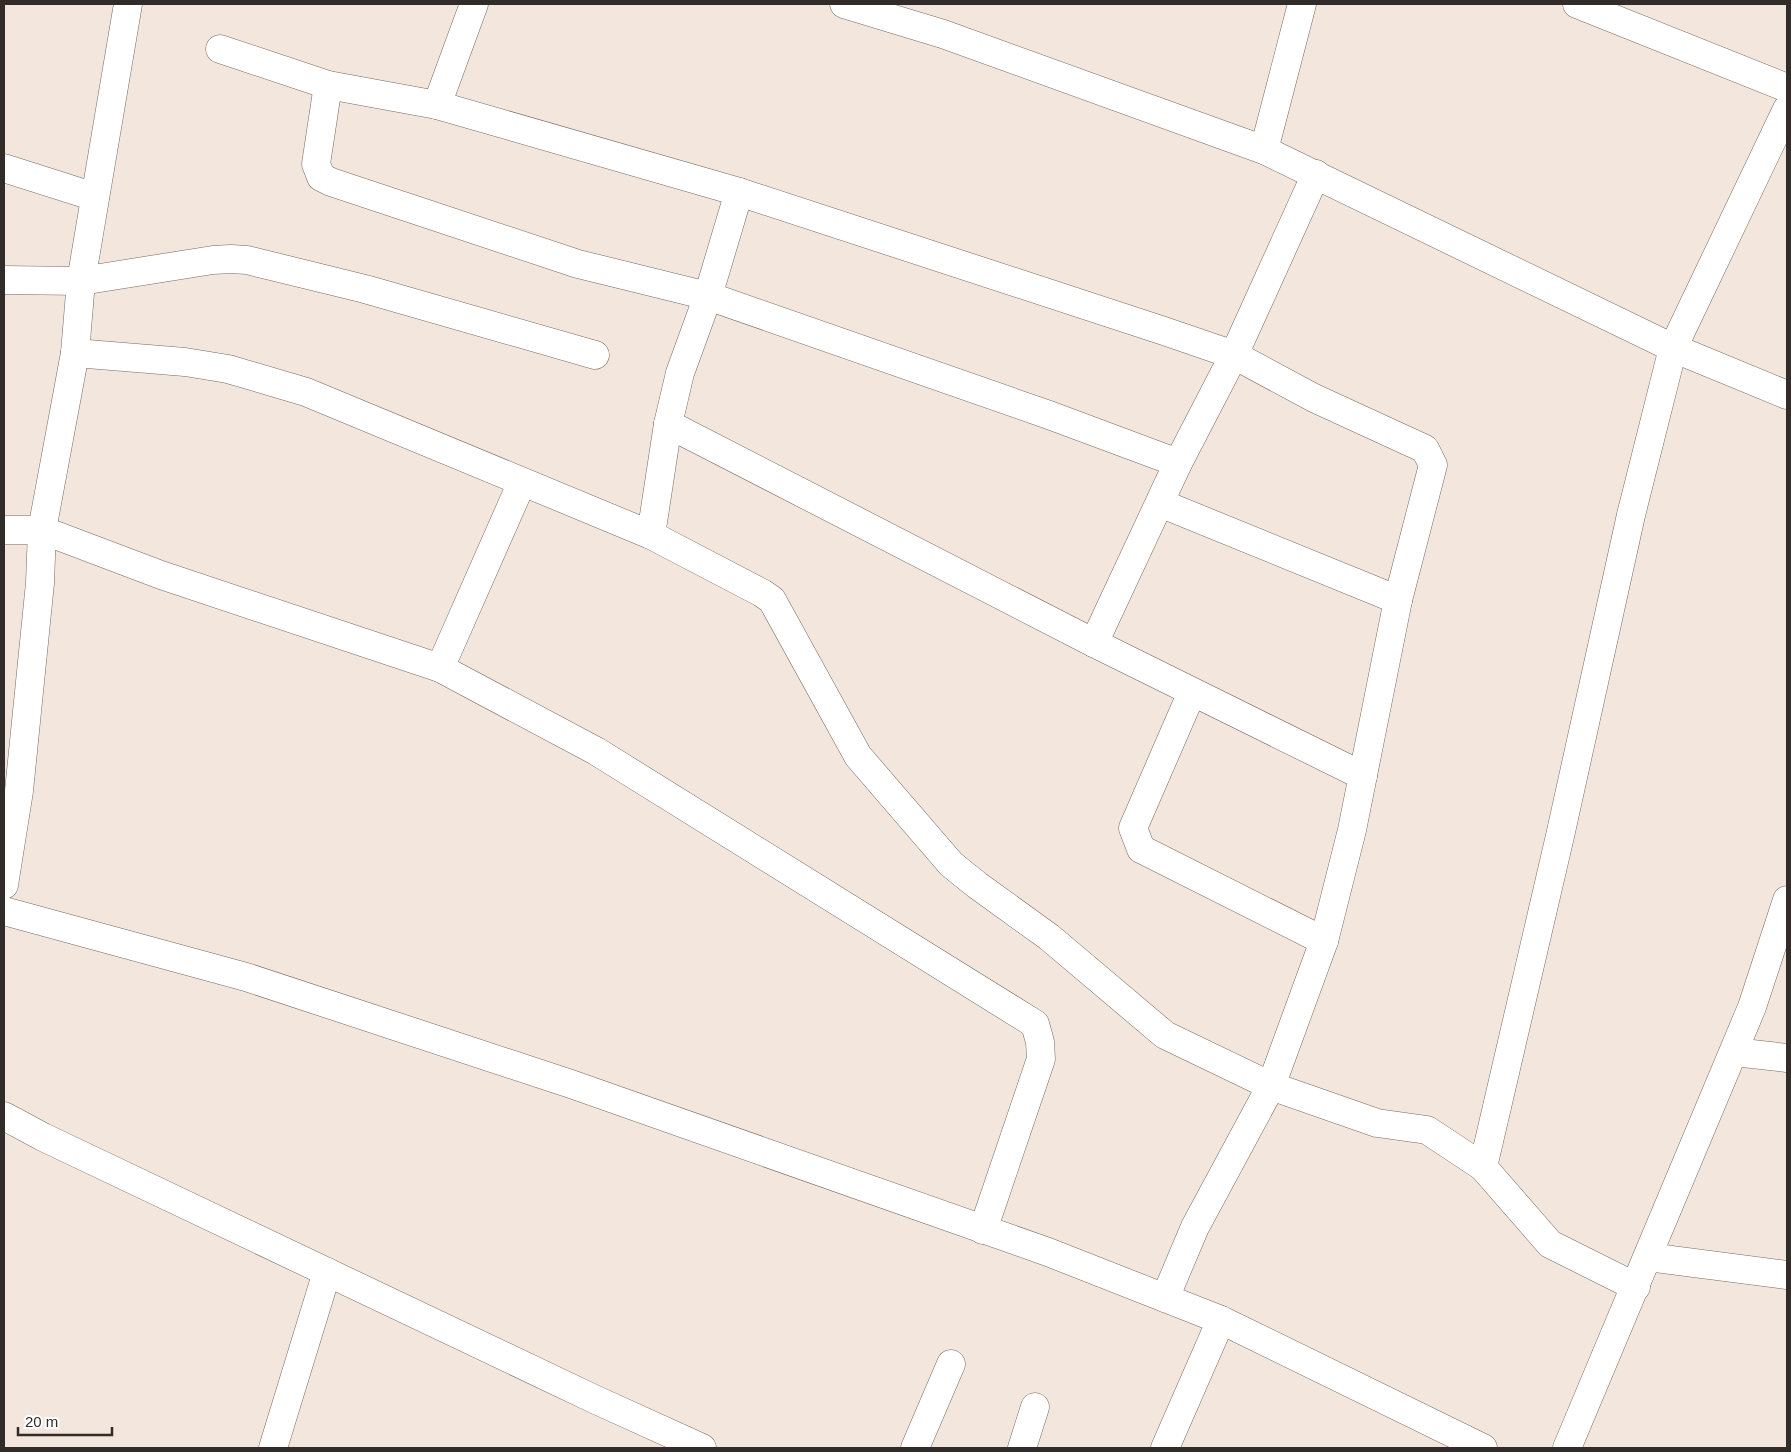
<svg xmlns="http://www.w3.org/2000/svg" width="1791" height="1452" font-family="Helvetica,sans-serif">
<rect width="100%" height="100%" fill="#f3e6dd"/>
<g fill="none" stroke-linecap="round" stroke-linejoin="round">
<g stroke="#766a63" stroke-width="29">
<g id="minor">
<polyline points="844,4 943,34 1264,150 1673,348 1787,395"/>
<polyline points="1577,4 1787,88"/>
<polyline points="220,49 328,85 437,105 739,192 1164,331 1234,355 1314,398 1425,449 1433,465 1398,600 1352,830 1324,941 1271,1086 1195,1227 1165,1298"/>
<polyline points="328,85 316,164 321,177 331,182 578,264 708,296 1049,415 1178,463"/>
<polyline points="437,105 474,4"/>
<polyline points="1264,150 1302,4"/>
<polyline points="4,168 95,197"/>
<polyline points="739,192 708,296 680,373 668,424 1094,643 1363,776"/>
<polyline points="4,280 81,281 213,260 231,259 247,260 365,289 595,355"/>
<polyline points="75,353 185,362 228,369 306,392 651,535 762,593 772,600 858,756 951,864 977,885 1049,937 1165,1035 1271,1086 1377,1123 1427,1130 1483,1167 1550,1244 1636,1287"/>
<polyline points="1160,503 1398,600"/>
<polyline points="4,530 42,530 161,575 440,668 596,751 1035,1024 1040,1042 1041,1059 983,1230"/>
<polyline points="651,535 668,424"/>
<polyline points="1094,643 1178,463 1234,355 1316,174"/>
<polyline points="440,668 522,482"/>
<polyline points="1192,692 1133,828 1141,849 1324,941"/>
<polyline points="4,885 19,791 40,583 42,530 75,353 81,281 128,4"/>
<polyline points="4,911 246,977 571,1084 1048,1252 1221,1320 1483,1448"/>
<polyline points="1734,1052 1787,1058"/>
<polyline points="4,1116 43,1137 594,1399 702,1448"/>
<polyline points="1483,1167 1560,836 1631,515 1673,348 1787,109"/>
<polyline points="1648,1257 1787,1275"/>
<polyline points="273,1448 327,1272"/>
<polyline points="915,1448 951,1364"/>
<polyline points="1022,1448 1035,1407"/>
<polyline points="1165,1448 1221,1320"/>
<polyline points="1567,1448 1752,1007 1787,900"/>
</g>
</g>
<use href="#minor" stroke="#fff" stroke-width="28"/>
</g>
<rect width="1791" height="1452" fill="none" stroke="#312c29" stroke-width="10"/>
<path d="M18 1427v8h94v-8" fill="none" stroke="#312c29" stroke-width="2.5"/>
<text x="25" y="1427" font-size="15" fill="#312c29" stroke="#ffffff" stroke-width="4" paint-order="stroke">20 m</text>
</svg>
